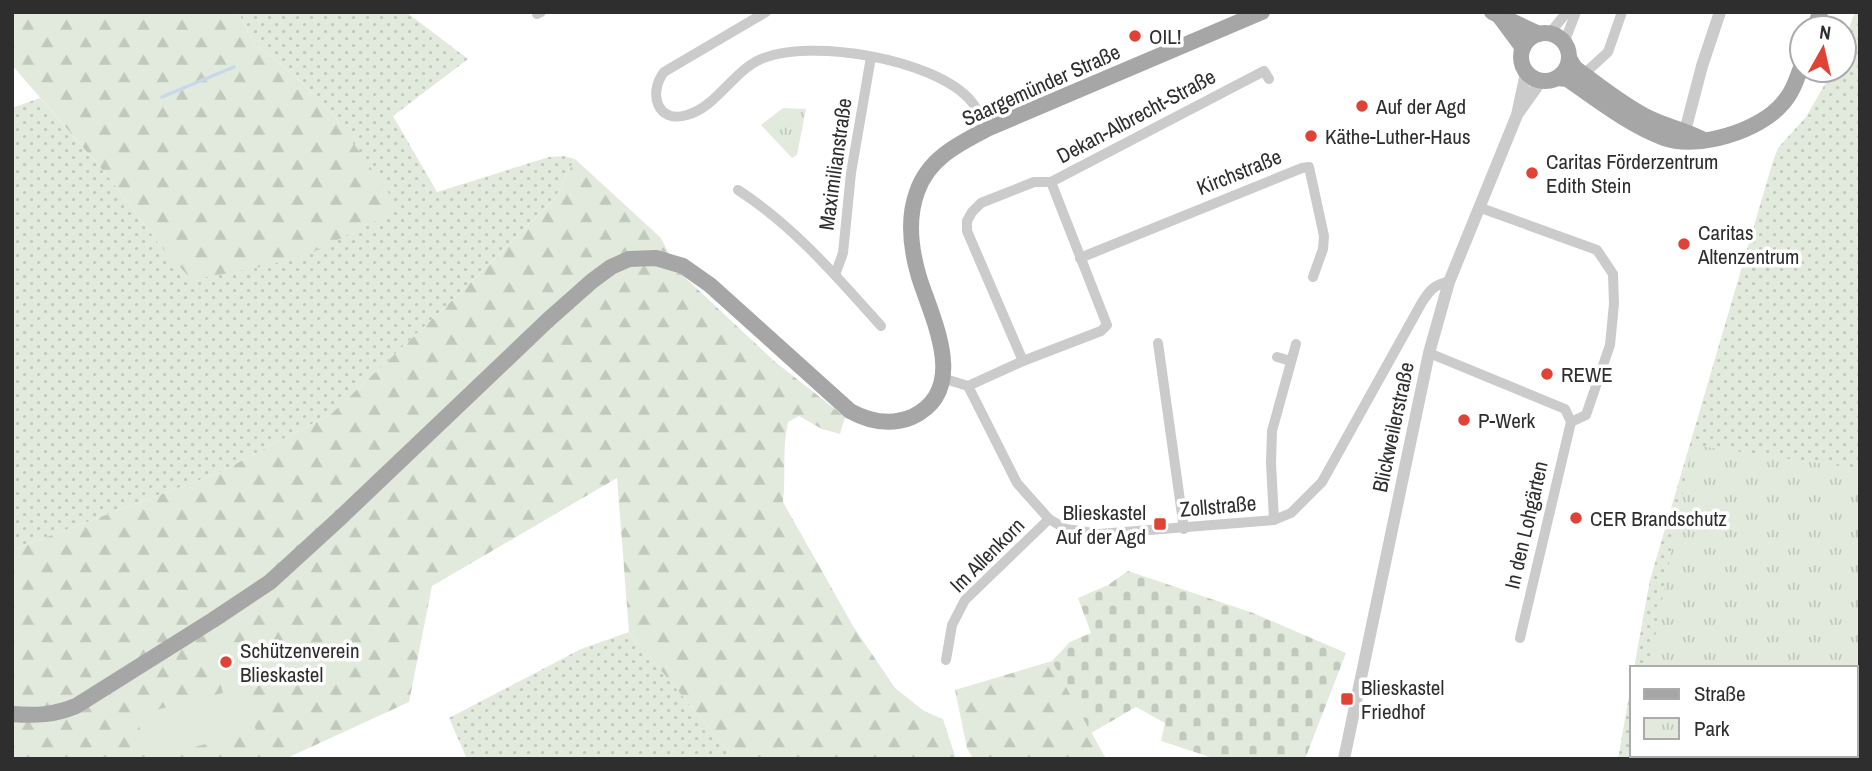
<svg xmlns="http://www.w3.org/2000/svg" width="1872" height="771" font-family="'Archivo Narrow',sans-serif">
<defs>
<pattern id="grass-dots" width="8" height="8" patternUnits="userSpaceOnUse" patternTransform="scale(1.75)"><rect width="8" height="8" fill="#e1eadc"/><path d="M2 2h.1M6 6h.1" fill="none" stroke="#c1c9bd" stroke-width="1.8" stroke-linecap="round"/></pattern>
<pattern id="forest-firs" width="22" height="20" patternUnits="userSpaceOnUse" patternTransform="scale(1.75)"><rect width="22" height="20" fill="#e1eadc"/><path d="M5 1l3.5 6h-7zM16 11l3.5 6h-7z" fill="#c1c9bd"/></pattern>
<pattern id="cemetery-stones" width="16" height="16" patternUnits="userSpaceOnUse" patternTransform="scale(1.75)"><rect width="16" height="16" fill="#e1eadc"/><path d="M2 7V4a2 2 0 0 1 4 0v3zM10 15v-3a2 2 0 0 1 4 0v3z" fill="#c1c9bd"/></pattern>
<pattern id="park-tufts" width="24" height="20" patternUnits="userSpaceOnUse" patternTransform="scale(1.75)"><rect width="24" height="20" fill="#e1eadc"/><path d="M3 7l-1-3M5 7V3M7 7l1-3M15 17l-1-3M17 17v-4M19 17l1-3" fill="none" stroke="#c1c9bd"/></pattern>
</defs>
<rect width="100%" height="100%" fill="#fff"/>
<g fill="url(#grass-dots)">
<polygon points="238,12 406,12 468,59 393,116 437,192 549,157 564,156 575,159 555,198 460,293 331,414 218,473 12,550 12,108 40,98 111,180 159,244 353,145 334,116 296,77 254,43"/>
<polygon points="1855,12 1860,12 1860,759 1618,759 1632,679 1632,755 1856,755 1856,668 1634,668 1650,580 1773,161 1778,148 1806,117 1833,70 1844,70 1844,41"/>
<polygon points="629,632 735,759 467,759 449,718 581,649"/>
</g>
<g fill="url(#forest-firs)">
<polygon points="12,12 238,12 254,43 296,77 334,116 400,209 309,254 265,266 192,280 159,244 111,180 12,65"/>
<path d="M575,159L661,238L677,270L774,361L845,417L840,434L822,429L799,416L788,422C782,449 786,474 783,502L853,626L895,688L924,711L943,719L956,759H735L629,632L617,478L432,586L409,702L285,759H12V550L218,473L331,414L460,293L555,198Z"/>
<polygon points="1052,661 1106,759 973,759 967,748 955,690"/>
</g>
<polygon fill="url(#cemetery-stones)" points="1128,571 1253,613 1346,653 1305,759 1216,759 1161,741 1165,723 1136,707 1091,733 1052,661 1070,642 1091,633 1078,598 1108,585"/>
<g fill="url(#park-tufts)">
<polygon points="783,108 806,109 797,155 792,158 761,125"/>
<polygon points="1692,445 1860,469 1860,759 1631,759 1632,753 1632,755 1856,755 1856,668 1649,668"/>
</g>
<polygon fill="#e1eadc" points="227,621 256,731 148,759 136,715 223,693 207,631"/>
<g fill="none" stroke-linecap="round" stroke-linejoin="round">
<polyline stroke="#c8d8ea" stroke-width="3.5" points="162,97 234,67"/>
<g stroke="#cbcbcb" stroke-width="10">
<path d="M766,12L664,72C648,93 657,124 687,115C716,107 732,73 759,60C808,37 936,59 971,101C978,109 982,120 987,129"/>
<polyline points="537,14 541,12"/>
<polyline points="1549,34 1567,12"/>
<polyline points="1564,43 1576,12"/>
<polyline points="1584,74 1608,52 1622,12"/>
<path d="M738,190C794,226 837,277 881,326"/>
<polyline points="1481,208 1597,250 1613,274 1614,304 1610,345 1586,415 1571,422"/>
<polyline points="1080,258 1302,168 1309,167 1324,236 1323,249 1313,277"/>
<polyline points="835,275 843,253 851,173 871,57"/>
<polyline points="1158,343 1184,529"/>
<polyline points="1429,353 1565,409 1571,422 1520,638"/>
<polyline points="1277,357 1291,361"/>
<polyline points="1023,361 967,231 967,221 972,212 981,203 1034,182 1051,182 1264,71 1269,79"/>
<path d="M942,378L968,386L1017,483L1049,519L1066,529L1099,534L1274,520L1291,513L1322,482L1421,304C1429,291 1434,284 1449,282"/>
<polyline points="968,386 1023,361 1101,331 1107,325 1051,182"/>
<polyline points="1274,520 1271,463 1272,431 1296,344"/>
<polyline points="946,660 952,625 965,600 1049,519"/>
</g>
<g stroke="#cbcbcb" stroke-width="12">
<polyline points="1519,112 1541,81"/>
<polyline points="1685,131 1702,66 1720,12"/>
<polyline points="1344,759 1429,353 1449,282 1517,115 1526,73"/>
</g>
<g stroke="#a6a6a6" stroke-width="16">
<polyline points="1492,12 1539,34"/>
<polyline points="1500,17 1523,48"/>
<polyline points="1815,28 1820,12"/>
<circle cx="1545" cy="57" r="24"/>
<path d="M1569,58L1575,68C1597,84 1620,103 1645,116C1663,126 1683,129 1702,139"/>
<path d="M1557,78L1567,79C1598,100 1629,125 1664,138C1698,150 1760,131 1783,103C1793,92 1797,78 1802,65"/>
<path d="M12,714C36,716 54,715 76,706L213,620L270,582L339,519L548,320L592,281L611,267L629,259L656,258L683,266L710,285L850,411C870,422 890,426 912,417C970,390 932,319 919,277C911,250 907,219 917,192C928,159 958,144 987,129L1262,12"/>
</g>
</g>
<g fill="#de4336" stroke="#fff" stroke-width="2.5">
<circle cx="1135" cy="36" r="7"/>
<circle cx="1362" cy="106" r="7"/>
<circle cx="1311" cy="136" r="7"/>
<circle cx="1532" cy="173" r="7"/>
<circle cx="1684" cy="244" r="7"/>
<circle cx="1547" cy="374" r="7"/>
<circle cx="1464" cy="420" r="7"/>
<circle cx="1576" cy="518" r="7"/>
<rect x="1153" y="517" width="14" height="14" rx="3.5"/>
<circle cx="226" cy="662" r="7"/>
<rect x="1340" y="692" width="14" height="14" rx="3.5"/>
</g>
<g text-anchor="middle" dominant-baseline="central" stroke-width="7" stroke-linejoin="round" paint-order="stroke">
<g font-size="21" fill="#2e2e2e" stroke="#fff" text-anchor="start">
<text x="1149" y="36">OIL!</text>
<text x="1376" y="106">Auf der Agd</text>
<text x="1325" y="136">Käthe-Luther-Haus</text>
<text x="1546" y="161">Caritas Förderzentrum<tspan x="1546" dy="24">Edith Stein</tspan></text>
<text x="1698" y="232">Caritas<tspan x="1698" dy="24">Altenzentrum</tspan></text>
<text x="1561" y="374">REWE</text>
<text x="1478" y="420">P-Werk</text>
<text x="1146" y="512" text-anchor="end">Blieskastel<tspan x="1146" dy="24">Auf der Agd</tspan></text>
<text x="1590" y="518">CER Brandschutz</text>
<text x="240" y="650">Schützenverein<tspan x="240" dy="24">Blieskastel</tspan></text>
<text x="1361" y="687">Blieskastel<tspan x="1361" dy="24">Friedhof</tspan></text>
</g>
<g font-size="21" fill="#2e2e2e" stroke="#fff">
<text transform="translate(1041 85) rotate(-24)">Saargemünder Straße</text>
<text transform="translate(1136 116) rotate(-28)">Dekan-Albrecht-Straße</text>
<text transform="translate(835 164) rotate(-82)">Maximilianstraße</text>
<text transform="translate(1239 172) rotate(-22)">Kirchstraße</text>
<text transform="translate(1393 427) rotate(-78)">Blickweilerstraße</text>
<text transform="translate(1218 506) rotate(-5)">Zollstraße</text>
<text transform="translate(1526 525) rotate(-77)">In den Lohgärten</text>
<text transform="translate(987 555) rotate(-45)">Im Allenkorn</text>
</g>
</g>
<rect width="1872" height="771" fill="none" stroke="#2e2e2e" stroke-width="28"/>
<rect x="1630" y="666" width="228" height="91" fill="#ffffff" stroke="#ababab" stroke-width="2"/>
<rect x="1644" y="689" width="35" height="10" fill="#a6a6a6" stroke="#ababab" stroke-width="2"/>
<text x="1694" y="701" font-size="21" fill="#2e2e2e">Straße</text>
<rect x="1644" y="718" width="35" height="21" fill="url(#park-tufts)" stroke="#ababab" stroke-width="2"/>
<text x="1694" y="736" font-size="21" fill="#2e2e2e">Park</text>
<g transform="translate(1823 49) rotate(8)"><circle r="33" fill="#ffffff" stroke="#ababab" stroke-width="2"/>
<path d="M0-5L12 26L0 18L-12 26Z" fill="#de4336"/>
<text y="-10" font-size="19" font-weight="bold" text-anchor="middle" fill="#2e2e2e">N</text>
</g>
</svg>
